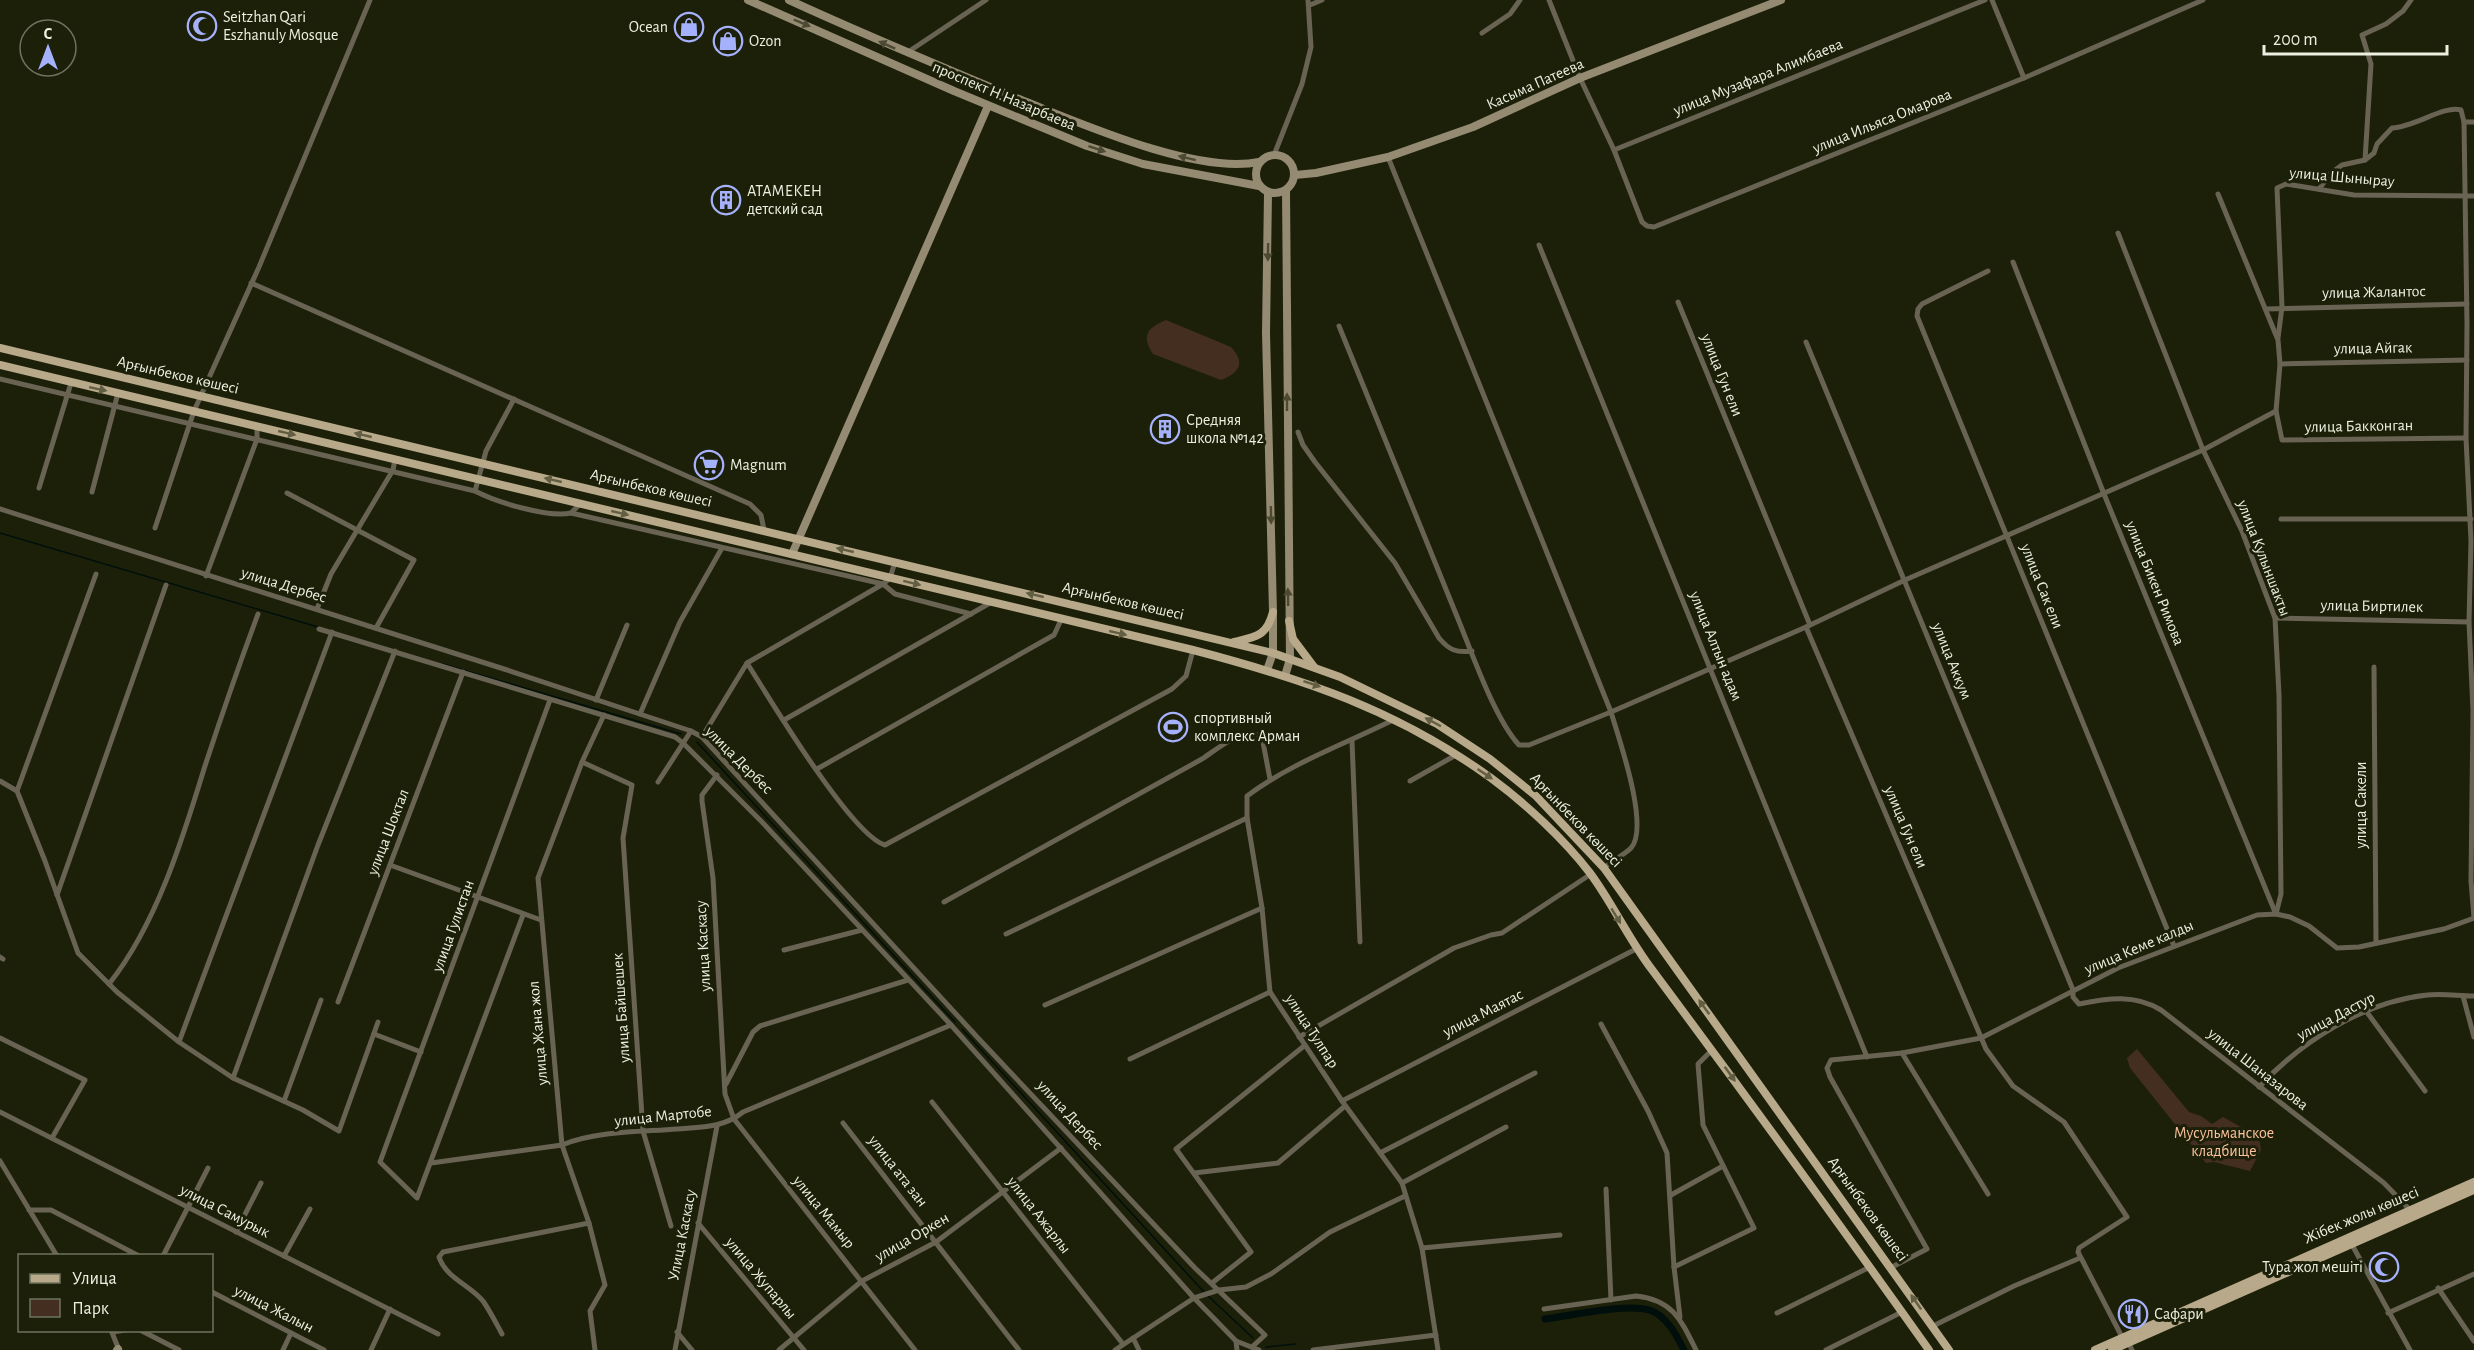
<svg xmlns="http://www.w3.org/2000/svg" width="2474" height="1350" font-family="'Alegreya Sans',sans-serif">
<rect width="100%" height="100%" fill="#1c2009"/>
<g fill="#432e20">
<path d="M1166,320L1231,347C1246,363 1239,373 1221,380L1153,354C1141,336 1147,328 1166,320Z"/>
<polygon points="2137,1049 2189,1112 2201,1116 2212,1124 2223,1117 2259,1137 2261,1150 2250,1171 2214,1162 2206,1163 2130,1068 2127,1058"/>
</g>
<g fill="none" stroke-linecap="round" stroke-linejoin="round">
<g stroke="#000f0c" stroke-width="1.5">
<polyline points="0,533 318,627"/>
<polyline points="443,664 681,734"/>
<polyline points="697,742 955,1022"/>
<polyline points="962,1029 1204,1292"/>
<polyline points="1207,1295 1253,1338"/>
<polyline points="1266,1347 1296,1344"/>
</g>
<path stroke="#000f0c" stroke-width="7" d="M1545,1319C1571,1316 1629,1302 1652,1311C1667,1317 1677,1336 1684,1350"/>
<g stroke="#696354" stroke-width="5">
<polyline points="1549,0 1580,78 1614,150 1985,0"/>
<polyline points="1992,0 2024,78"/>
<polyline points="1310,5 1322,0"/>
<polyline points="1482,33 1510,14 1520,0"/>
<polyline points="908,52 986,0"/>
<polyline points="2464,122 2474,122"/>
<polyline points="1614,150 1642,222 1647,226 1654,227 2024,78 2203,0"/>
<polyline points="1274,155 1302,84 1311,47 1308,0"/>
<path d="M1388,157L1611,712C1619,739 1650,827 1631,848C1623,856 1612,860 1604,868"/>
<polyline points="2365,160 2371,64 2362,35 2386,24 2403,11 2411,0"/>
<path d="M2319,189L2331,173L2342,165L2365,160L2374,153L2377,144L2392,128C2415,127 2444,105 2461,110L2464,122L2467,324L2466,438L2471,541L2469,622L2473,711L2471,881L2474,918"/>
<polyline points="2218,194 2278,340 2280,364 2276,411 2282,440 2466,438"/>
<polyline points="2118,233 2203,450 2242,531 2275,618 2279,695 2281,894 2276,914"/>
<polyline points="1539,245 1867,1057"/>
<polyline points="2013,262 2104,494 2275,912"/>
<polyline points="1988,271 1922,304 1918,309 1917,316 2174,946"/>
<polyline points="251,283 750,504 761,515 764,530"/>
<polyline points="1678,302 1810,625"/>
<polyline points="2266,309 2467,304"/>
<path d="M1339,326C1378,422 1417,518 1456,614C1471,650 1494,718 1519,745H1529L1611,712L1806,627L1905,580L2203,450L2276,411"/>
<polyline points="2278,338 2282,307 2277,188 2286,184 2354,195 2474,196"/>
<path d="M1806,342L2073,990V997L2079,1004C2108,998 2135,994 2161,1010L2384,1183L2411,1211"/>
<polyline points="2280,364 2467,360"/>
<polyline points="0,379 475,491"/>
<path d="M514,399L486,451L475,491C496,502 548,518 571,513L580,504"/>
<path d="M1298,432L1303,445L1315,462L1395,563L1439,638C1449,650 1456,653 1472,651"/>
<polyline points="39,488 71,383"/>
<polyline points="92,492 118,393"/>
<polyline points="287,493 414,560 376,628"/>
<polyline points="0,509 504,669 691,731 702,737 978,1038 1195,1268 1265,1335 1252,1347"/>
<polyline points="571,513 883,584 895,594 971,614"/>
<polyline points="2281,519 2471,519"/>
<polyline points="155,528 194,411 259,267 370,0"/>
<polyline points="206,576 257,439 257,426"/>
<polyline points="317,609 331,574 393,470 395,459"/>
<polyline points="2275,618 2469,622"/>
<polyline points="1806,627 1986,1049 2013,1086 2064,1122 2127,1217 2079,1248 2078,1252 2122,1337"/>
<polyline points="319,629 675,737 683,743 762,822 951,1025 1194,1298 1236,1341 1237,1350"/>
<path d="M747,663C770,699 851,835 885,845L1172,689L1186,676L1193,650"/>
<polyline points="2374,667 2376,943"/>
<polyline points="596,700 627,625"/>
<polyline points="640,714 680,622 722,548"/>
<polyline points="784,720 990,603"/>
<path d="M1393,720C1343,745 1291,763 1247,796V818L1262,908L1270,992L1342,1101L1402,1183L1422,1248L1438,1350"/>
<polyline points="702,737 747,663 883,584 890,578 895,562"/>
<polyline points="1352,741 1360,942"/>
<polyline points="582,762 632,785 623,838 643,1131 671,1226"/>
<polyline points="817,769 1054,635 1061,620"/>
<polyline points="717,775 702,795 702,801 713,878 725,1094 734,1119 915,1350"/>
<polyline points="0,781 17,791 45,861 78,953 117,992 179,1042 233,1078 303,1110 339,1131 378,1022"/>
<polyline points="1410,781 1456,755"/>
<polyline points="658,782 691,731"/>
<polyline points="17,791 96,574"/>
<polyline points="390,865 541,920"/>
<polyline points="57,895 166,585"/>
<path d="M944,902L1202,759C1216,750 1244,725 1262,737L1270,779"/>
<polyline points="523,915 417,1198 380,1162 550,700"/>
<polyline points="1006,934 1247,818"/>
<polyline points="784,950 862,930"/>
<polyline points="0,957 3,959"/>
<path d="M109,984C156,925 182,841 204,769C221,717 239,665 258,614"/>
<polyline points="2463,996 2474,1037"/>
<polyline points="338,1002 463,672"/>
<polyline points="1045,1005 1262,908"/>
<polyline points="2366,1011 2425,1091"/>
<polyline points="1601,1024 1648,1111 1667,1153 1674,1267 1680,1317"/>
<polyline points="374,1034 421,1052"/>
<polyline points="1299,1037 1454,948 1491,935 1502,933 1591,874"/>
<polyline points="0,1038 85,1080 52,1138"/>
<polyline points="179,1042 332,632"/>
<polyline points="1902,1053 1988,1194"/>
<polyline points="1130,1059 1270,992"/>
<polyline points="233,1078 318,845 395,651"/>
<polyline points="726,1084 753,1032 760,1026 908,980"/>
<path d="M2259,1087C2302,1041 2363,1002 2427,995C2442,993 2459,996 2474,996"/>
<polyline points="284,1101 321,1000"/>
<polyline points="1342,1101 1636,949"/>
<polyline points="932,1102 1123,1344"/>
<polyline points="0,1112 438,1334"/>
<polyline points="843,1123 1019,1350"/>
<polyline points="1380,1153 1535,1073"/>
<polyline points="0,1161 57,1256"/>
<path d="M431,1163L562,1145C596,1131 640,1132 677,1129C700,1127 724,1128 743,1112L951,1025"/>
<polyline points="1194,1173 1278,1163 1345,1106"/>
<polyline points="1402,1183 1506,1127"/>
<polyline points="1606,1189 1611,1300"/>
<polyline points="1671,1195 1723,1166"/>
<polyline points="29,1210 51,1210 139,1256"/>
<polyline points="698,1223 804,1350"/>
<polyline points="236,1232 261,1183"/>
<polyline points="2351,1243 2410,1350"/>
<polyline points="1422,1248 1560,1235"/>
<polyline points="163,1256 208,1168"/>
<polyline points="284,1256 310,1209"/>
<polyline points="1674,1267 1754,1228 1703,1125 1698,1064 1712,1050"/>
<polyline points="1892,1267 1927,1249 1830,1077 1827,1068 1831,1060 1902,1053 1981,1038 2118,968 2257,915 2276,914 2290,917 2309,926 2337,948 2359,947 2444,929 2474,918"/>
<polyline points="1212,1283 1251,1252 1176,1149 1304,1046"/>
<polyline points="2438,1288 2474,1341"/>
<polyline points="212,1292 324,1350"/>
<path d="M1544,1309L1636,1296C1673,1300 1681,1320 1696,1350"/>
<polyline points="1777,1313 1870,1267"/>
<polyline points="2388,1313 2474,1274"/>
<polyline points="1933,1326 2014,1286 2080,1258"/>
<polyline points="111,1330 119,1350"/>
<polyline points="140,1330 179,1350"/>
<polyline points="112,1332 126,1330"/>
<polyline points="677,1332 692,1350"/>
<path d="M502,1334C496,1323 490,1311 483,1301C470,1285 446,1278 439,1257L443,1252L589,1223"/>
<polyline points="1133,1338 1139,1350"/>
<polyline points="1236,1341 1259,1350"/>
<polyline points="2128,1342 2132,1350"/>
<polyline points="283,1350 291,1333"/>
<polyline points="371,1350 390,1309"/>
<polyline points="595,1350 590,1311 605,1285 589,1223 562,1145 538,878 582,762 604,715"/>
<polyline points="675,1350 717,1126"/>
<polyline points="779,1350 862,1281 936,1242 1061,1148"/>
<polyline points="1115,1350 1194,1298 1219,1290 1246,1287 1271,1274 1330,1232 1405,1196"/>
<polyline points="1313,1350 1436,1335"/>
<polyline points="1826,1350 1902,1312"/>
</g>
<g stroke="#958a72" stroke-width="8">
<polyline points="748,0 954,91 1087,146 1143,164 1259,186"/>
<path d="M789,0C865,35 942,67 1019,99C1080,123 1196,175 1259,162"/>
<circle cx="1275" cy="174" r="19"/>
<polyline points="1295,175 1316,173 1388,157 1473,127 1580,78 1781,0"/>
<polyline points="792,554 988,106"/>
<polyline points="1267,670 1273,653 1273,612 1266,333 1268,193"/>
<polyline points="1285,676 1290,659 1286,191"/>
<polyline points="117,1350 118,1349"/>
</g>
<g stroke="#b7a989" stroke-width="8">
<polyline points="0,348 1273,653 1340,677 1437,724 1490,759 1536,796 1604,868 1949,1350"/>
<path d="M0,365L1193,650C1304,679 1397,710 1491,778C1525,803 1564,839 1590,873C1613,904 1629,940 1653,971C1746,1096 1838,1222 1929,1350"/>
<polyline points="1289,621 1293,639 1314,667"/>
<path d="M1234,642C1256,637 1267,636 1273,612"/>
<polyline points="2095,1350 2474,1182"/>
<polyline points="2112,1350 2474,1190"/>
</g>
</g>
<defs><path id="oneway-solid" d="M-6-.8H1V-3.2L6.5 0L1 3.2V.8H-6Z" transform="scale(1.5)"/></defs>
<g fill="#4c4a33">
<use href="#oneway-solid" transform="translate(802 23) rotate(23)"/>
<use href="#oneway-solid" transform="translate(887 45) rotate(-156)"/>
<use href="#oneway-solid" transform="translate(1097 149) rotate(18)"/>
<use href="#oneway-solid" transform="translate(1187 158) rotate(-166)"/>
<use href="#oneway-solid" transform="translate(1268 252) rotate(91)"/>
<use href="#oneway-solid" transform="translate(1287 402) rotate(-90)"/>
<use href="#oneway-solid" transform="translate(1271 515) rotate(89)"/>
<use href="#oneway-solid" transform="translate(1288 597) rotate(-91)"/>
</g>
<g fill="#625e43">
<use href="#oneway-solid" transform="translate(98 389) rotate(12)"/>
<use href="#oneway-solid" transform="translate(287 433) rotate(13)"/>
<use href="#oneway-solid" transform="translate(363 435) rotate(-167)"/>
<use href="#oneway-solid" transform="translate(553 480) rotate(-167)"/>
<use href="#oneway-solid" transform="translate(620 513) rotate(13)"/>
<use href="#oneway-solid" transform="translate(845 550) rotate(-167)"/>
<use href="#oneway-solid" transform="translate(912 583) rotate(14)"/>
<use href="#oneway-solid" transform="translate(1035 595) rotate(-167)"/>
<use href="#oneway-solid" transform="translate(1118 633) rotate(13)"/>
<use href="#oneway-solid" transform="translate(1312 684) rotate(18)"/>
<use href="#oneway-solid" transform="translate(1433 722) rotate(-152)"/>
<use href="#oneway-solid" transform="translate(1485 774) rotate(34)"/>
<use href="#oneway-solid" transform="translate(1616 916) rotate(59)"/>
<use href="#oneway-solid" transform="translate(1704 1007) rotate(-126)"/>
<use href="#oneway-solid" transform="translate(1730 1074) rotate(54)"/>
<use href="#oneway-solid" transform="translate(1916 1302) rotate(-125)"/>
</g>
<defs>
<g id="mosque-ring" transform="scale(1.5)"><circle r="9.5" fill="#1c2009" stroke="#a6b1fc" stroke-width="1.5"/><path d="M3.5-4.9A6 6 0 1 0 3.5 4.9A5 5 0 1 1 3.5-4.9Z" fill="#a6b1fc"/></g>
<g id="shop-ring" transform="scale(1.5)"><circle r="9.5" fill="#1c2009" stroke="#a6b1fc" stroke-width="1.5"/><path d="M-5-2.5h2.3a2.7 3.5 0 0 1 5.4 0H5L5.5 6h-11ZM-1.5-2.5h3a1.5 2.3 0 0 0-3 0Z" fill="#a6b1fc"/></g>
<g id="building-ring" transform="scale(1.5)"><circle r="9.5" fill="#1c2009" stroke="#a6b1fc" stroke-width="1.5"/><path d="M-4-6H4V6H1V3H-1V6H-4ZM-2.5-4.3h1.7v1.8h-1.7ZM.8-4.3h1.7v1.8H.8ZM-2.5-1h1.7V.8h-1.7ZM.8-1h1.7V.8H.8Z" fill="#a6b1fc"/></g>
<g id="supermarket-ring" transform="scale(1.5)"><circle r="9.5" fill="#1c2009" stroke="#a6b1fc" stroke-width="1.5"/><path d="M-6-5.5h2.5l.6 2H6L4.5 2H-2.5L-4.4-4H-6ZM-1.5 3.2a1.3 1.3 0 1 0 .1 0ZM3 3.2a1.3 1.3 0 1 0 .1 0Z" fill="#a6b1fc"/></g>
<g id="stadium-ring" transform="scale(1.5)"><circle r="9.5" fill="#1c2009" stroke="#a6b1fc" stroke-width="1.5"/><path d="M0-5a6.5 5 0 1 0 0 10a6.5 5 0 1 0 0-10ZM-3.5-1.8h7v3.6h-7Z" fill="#a6b1fc"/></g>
<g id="restaurant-ring" transform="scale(1.5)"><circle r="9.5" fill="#1c2009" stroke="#a6b1fc" stroke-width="1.5"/><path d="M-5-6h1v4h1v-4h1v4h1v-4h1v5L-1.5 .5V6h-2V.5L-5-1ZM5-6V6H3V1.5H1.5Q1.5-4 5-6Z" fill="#a6b1fc"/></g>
</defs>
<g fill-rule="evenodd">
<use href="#mosque-ring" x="202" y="26"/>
<use href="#shop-ring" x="689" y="27"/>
<use href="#shop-ring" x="728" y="41"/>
<use href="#building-ring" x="726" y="200"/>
<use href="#building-ring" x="1165" y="429"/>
<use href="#supermarket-ring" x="709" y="465"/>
<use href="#stadium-ring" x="1173" y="727"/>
<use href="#mosque-ring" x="2384" y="1267"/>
<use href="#restaurant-ring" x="2133" y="1314"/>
</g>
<g text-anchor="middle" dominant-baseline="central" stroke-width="6" stroke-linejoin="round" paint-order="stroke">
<g font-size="16" fill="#ecf0e1" stroke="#1c2009" text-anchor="start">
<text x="223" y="17">Seitzhan Qari<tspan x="223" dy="18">Eszhanuly Mosque</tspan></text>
<text x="668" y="27" text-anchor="end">Ocean</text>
<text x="749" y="41">Ozon</text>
<text x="747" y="191">АТАМЕКЕН<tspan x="747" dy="18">детский сад</tspan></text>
<text x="1186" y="420">Средняя<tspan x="1186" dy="18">школа №142</tspan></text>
<text x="730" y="465">Magnum</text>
<text x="1194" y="718">спортивный<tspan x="1194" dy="18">комплекс Арман</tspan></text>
<text x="2363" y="1267" text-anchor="end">Тура жол мешіті</text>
<text x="2154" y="1314">Сафари</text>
</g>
<g font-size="16" fill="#ecf0e1" stroke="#1c2009">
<text transform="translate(1758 77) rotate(-22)">улица Музафара Алимбаева</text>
<text transform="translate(1535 84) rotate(-24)">Касыма Патеева</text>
<text transform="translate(1004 96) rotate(23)">проспект Н.Назарбаева</text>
<text transform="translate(1882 121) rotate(-22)">улица Ильяса Омарова</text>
<text transform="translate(2342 177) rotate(5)">улица Шынырау</text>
<text transform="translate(2374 292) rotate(-1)">улица Жалантос</text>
<text transform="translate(2373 348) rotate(-1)">улица Айгак</text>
<text transform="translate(178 375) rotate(13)">Арғынбеков көшесі</text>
<text transform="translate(1722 375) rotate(68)">улица Гун ели</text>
<text transform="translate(2359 426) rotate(-1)">улица Бакконган</text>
<text transform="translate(651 488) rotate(13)">Арғынбеков көшесі</text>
<text transform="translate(2264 558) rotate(69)">улица Кулыншакты</text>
<text transform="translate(2155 583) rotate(68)">улица Бикен Римова</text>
<text transform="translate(284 585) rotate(17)">улица Дербес</text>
<text transform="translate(2042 586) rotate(68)">улица Сак ели</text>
<text transform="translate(1123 601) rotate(13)">Арғынбеков көшесі</text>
<text transform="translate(2372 606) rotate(1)">улица Биртилек</text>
<text transform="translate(1716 646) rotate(68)">улица Алтын адам</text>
<text transform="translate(1952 661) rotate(68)">улица Аккум</text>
<text transform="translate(739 760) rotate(45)">улица Дербес</text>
<text transform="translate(2361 805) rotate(-90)">улица Сакели</text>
<text transform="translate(1576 820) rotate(46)">Арғынбеков көшесі</text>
<text transform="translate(1906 827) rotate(67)">улица Гун ели</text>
<text transform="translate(388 832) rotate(-69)">улица Шоктал</text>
<text transform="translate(453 926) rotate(-70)">улица Гулистан</text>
<text transform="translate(703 946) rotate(-93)">улица Каскасу</text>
<text transform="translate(2139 947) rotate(-23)">улица Кеме калды</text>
<text transform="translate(621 1008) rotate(-94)">улица Байшешек</text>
<text transform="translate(1483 1013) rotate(-27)">улица Маятас</text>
<text transform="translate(2336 1016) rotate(-28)">улица Дастур</text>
<text transform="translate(1312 1031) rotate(57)">улица Тулпар</text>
<text transform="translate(538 1033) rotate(-95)">улица Жана жол</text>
<text transform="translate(2258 1069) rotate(38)">улица Шаназарова</text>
<text transform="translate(1070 1115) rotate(47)">улица Дербес</text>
<text transform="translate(663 1116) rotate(-6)">улица Мартобе</text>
<text transform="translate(898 1171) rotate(52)">улица ата зан</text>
<text transform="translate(1868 1209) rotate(54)">Арғынбеков көшесі</text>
<text transform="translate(225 1211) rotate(27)">улица Самурык</text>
<text transform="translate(824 1212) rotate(51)">улица Мамыр</text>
<text transform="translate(1039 1215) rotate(52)">улица Ажарлы</text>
<text transform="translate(2361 1215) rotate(-23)">Жібек жолы көшесі</text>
<text transform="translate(682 1235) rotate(-79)">Улица Каскасу</text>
<text transform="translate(912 1237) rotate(-30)">улица Оркен</text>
<text transform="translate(761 1278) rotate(50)">улица Жупарлы</text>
<text transform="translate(274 1309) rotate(27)">улица Жалын</text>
</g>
<g font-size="16" fill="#fcc29b" stroke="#1c2009">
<text x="2224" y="1133">Мусульманское<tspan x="2224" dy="18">кладбище</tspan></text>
</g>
</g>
<rect x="18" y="1254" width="195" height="78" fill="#1c2009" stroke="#6f735f" stroke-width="1.5"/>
<rect x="30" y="1274" width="30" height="9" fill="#b7a989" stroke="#6f735f" stroke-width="1.5"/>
<text x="72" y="1284" font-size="18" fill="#ecf0e1">Улица</text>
<rect x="30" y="1299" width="30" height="18" fill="#432e20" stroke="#6f735f" stroke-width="1.5"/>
<text x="72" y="1314" font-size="18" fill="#ecf0e1">Парк</text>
<g transform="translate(48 48)"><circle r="28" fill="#1c2009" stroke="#6f735f" stroke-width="1.5"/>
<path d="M0-4.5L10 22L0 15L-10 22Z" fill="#a6b1fc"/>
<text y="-9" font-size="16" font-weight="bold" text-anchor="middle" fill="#ecf0e1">С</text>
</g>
<path d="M2264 45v9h183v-9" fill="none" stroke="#ecf0e1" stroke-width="3"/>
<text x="2273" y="45" font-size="18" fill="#ecf0e1" stroke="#1c2009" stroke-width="4.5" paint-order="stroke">200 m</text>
</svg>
